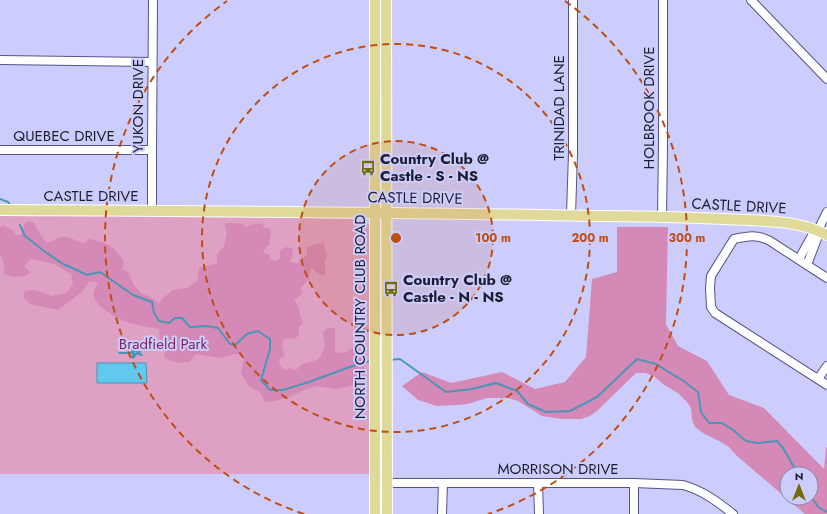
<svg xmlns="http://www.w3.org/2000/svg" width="827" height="514" font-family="Jost,sans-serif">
<rect width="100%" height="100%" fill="#cccdfc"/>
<polygon fill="#dea1c3" points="0,214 293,216 353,219 365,222 370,226 371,474 0,474"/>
<g fill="#d589b6" fill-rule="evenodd">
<path d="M29,221L33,222L43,239L48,243C53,242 57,238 61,237C69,235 76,242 84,243L89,239C107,242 115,247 124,262L122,269L128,272L134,285L141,293L154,299L159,304L162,299L173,290L187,288L197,281L199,268L217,263V254L224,247L227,231L225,227L226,223C228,223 240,223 241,224C243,224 245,226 247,227C252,224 256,223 263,224L264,228H269L271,232L269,245L266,247L263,252L270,255V259L276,261L280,258V251L286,247L292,248L293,254L290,261L298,264L299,261L307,255V247L317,244L324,243L325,249L327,256L325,261V276L318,274L312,268L310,271L309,280L301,287L303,293L294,300L298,306L300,314L303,323L299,327V335L295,339L289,338L283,340L282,347L285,356L279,359L280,366L285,370L290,368L296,370L302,364L311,362L319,359L325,347L323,333L327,328H335V352L344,353L354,347L364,353V378L351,386L336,389L317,386L304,390L289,397L275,401L265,402L260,392L249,386L241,373L244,357L241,354H234L221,358L196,354L189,362L177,363L164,357L167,344L160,341L159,329C137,325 121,323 104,309C100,306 95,301 94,297C92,291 96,287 98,282H89L83,291L58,310L30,304L23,297L25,291L35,290L52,296L66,293L73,284L71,274L54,264L31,259L24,266L30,272L26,276L13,277L4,274V264L0,255V227L3,225L13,231L16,235H21L25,223Z"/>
<path d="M617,227H668L666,324L678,346L707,361L729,395L764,408L824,469L826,448L827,447V514H805L736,455L729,447L721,442L703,433L695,427L692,419L691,408L686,401L679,394L663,384L655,377L646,373H636L598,410L590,416L581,419H561L542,416L518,401L508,398H487L467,404L457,405L437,406L418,400L402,386L422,372L451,383L502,372L535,389L565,382L586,357L592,279L617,272ZM787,474H811V498H787Z"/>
</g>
<polygon fill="#61c9ee" stroke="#4d95b6" points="97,363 146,363 147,383 97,383"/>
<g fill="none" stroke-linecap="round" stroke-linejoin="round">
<g stroke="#4d95b6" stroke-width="2">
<polyline points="0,199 8,202 10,205"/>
<polyline points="20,225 25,236 44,251 66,266 66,265 87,275 100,272 133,295 152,302 154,313 159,321 169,323 175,318 182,318 190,327 207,326 218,328 230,344 235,345 247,334 258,331 270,339 270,349 261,380 270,390 283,390 309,382 358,364 371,361"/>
<path d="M119,353H133L135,351L134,349L132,350C132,353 134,354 135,356L133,358L132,357L133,355C133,354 134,354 135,354H140"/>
<polyline points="140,354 140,352 138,351 137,352 138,354 142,355"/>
<polyline points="389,360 400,359 446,392 472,389 496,383 517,391 528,404 546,412 570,411 597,397 637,359 656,364 685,382 698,392 701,412 709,423 722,423 733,430 746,441 758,443 777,441 783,448 798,474"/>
<polyline points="811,496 818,507 827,512"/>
</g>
<g stroke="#555487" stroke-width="10">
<g id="minor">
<polyline points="751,0 827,79"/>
<polyline points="0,60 152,62"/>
<polyline points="0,150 152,150"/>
<polyline points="152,211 152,150 153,0"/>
<polyline points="571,215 573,153 573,0"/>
<polyline points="662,217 663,145 663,0"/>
<polyline points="799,259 813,234 818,230 827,212"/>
<polyline points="807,265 818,236 818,230"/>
<path d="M827,278L770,241C757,234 748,236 734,239L711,276L710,288L711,307L715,313L827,385"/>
<polyline points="818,379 827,366"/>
<path d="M375,483H634L683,485C702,490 718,502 733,514"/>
<polyline points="538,483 539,514"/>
<polyline points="634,483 634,514"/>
<polyline points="442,514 443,483"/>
</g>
</g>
<g stroke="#fff" stroke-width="12">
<g id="major">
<path d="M375,0C375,171 375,343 375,514"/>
<polyline points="386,0 387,514"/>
<path d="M0,210C197,211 394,212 592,216C636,216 680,217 725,219C759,221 796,219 827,235"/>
</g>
</g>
<use href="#minor" stroke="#fff" stroke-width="8"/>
<use href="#major" stroke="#dfd99a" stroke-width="10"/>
</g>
<circle cx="396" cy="238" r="97" fill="#bf4d14" fill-opacity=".12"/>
<g fill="none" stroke="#bf4d14" stroke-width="2" stroke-dasharray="7 5">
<circle cx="396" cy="238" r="97"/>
<circle cx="396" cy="238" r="194"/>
<path d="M304 514A291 291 0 0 1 227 1M565 1A291 291 0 0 1 488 514"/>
</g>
<defs>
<g id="bus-bare" transform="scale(1.2)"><path d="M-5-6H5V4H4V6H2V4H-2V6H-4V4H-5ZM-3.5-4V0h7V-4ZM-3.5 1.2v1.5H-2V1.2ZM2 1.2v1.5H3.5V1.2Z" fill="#736b04" stroke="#cccdfc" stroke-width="2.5" paint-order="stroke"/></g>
</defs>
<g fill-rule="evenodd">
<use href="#bus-bare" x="368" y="168"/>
<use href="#bus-bare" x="391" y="289"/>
</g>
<g text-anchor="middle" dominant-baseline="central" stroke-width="4" stroke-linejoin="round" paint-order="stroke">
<g font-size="15" fill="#1d1d32" stroke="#cccdfc">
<text transform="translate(138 106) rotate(-90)">YUKON DRIVE</text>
<text transform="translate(559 108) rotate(-90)">TRINIDAD LANE</text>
<text transform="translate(649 108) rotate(-90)">HOLBROOK DRIVE</text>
<text x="64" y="136">QUEBEC DRIVE</text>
<text x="91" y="196">CASTLE DRIVE</text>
<text transform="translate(415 198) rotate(1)">CASTLE DRIVE</text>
<text transform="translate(739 206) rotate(3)">CASTLE DRIVE</text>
<text transform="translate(360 317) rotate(-90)">NORTH COUNTRY CLUB ROAD</text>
<text x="558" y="469">MORRISON DRIVE</text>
</g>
<g font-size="15" font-weight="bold" fill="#1d1d32" stroke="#cccdfc" text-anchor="start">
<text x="380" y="159">Country Club @<tspan x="380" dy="17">Castle - S - NS</tspan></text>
<text x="403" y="280">Country Club @<tspan x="403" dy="17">Castle - N - NS</tspan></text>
</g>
<g font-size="15" fill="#7e2560" stroke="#cccdfc">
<text x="163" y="344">Bradfield Park</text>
</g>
</g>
<circle cx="396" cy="238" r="6" fill="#bf4d14" stroke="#cccdfc" stroke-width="2"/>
<g font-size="12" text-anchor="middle" font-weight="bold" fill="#bf4d14" stroke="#cccdfc" stroke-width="4" stroke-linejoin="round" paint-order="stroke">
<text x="493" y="242">100 m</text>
<text x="590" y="242">200 m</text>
<text x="687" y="242">300 m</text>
</g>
<g transform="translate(799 486)"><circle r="19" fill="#cccdfc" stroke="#8687ab"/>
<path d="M0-3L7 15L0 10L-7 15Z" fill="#736b04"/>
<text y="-6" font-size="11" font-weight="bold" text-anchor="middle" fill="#1d1d32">N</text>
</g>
</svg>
